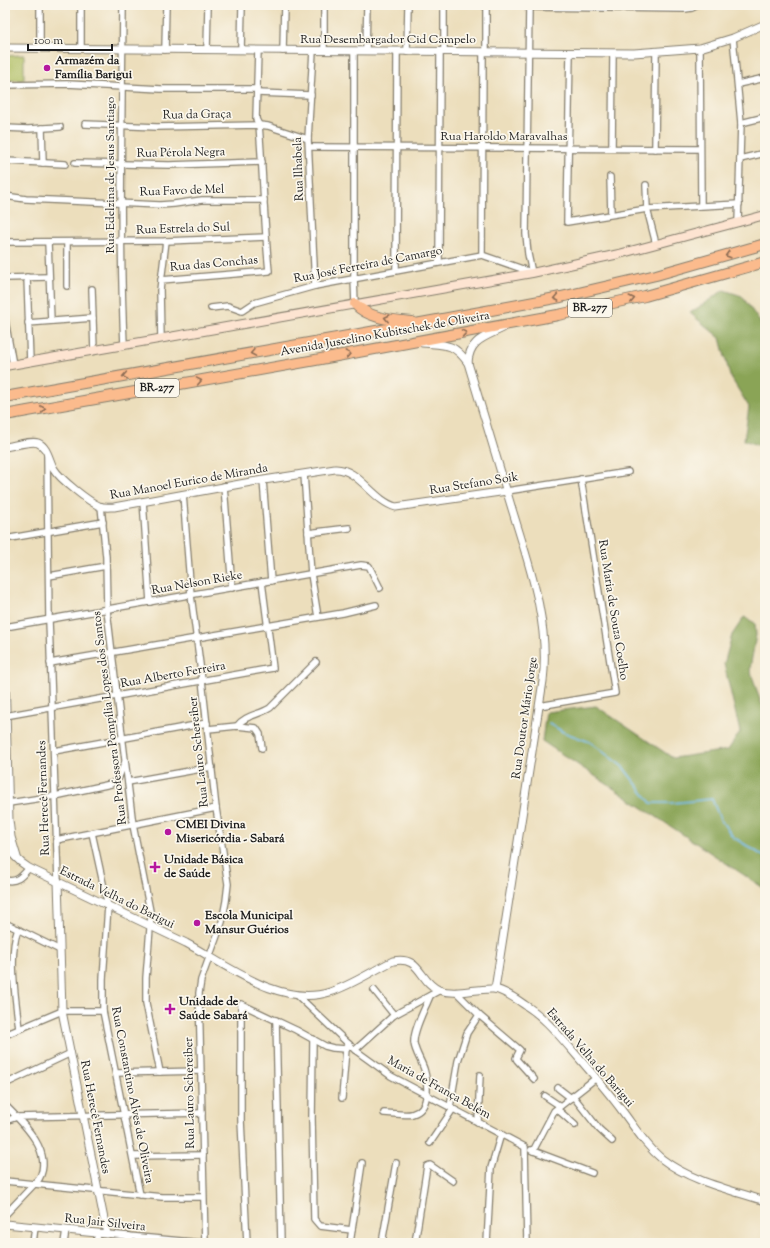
<svg xmlns="http://www.w3.org/2000/svg" width="770" height="1248" font-family="'Sorts Mill Goudy',serif">
<rect width="100%" height="100%" fill="#fbf7ec"/>
<filter id="ink" filterUnits="userSpaceOnUse"><feTurbulence type="fractalNoise" baseFrequency=".025" numOctaves="2"/><feDisplacementMap in="SourceGraphic" scale="8" xChannelSelector="R" yChannelSelector="G"/><feConvolveMatrix kernelMatrix="1 2 1 2 8 2 1 2 1" color-interpolation-filters="sRGB"/></filter>
<filter id="wash" filterUnits="userSpaceOnUse"><feTurbulence type="fractalNoise" baseFrequency=".012" numOctaves="4" result="noise"/><feDisplacementMap in="SourceGraphic" scale="16" xChannelSelector="R" yChannelSelector="G"/><feGaussianBlur stdDeviation="0.9" result="paint"/><feColorMatrix in="noise" values="0 0 0 0 0 0 0 0 0 0 0 0 0 0 0 0 0 1.4 0 .05"/><feComposite in="paint" operator="in"/></filter>
<g filter="url(#wash)">
<rect width="100%" height="100%" fill="#ecdebc"/>
<polygon fill="#aebd60" stroke="#656c3e" points="24,55 24,80 5,81 5,56"/>
<g fill="#8aa456" stroke="#536039">
<polygon points="724,290 742,296 760,322 765,332 765,448 744,440 749,407 730,376 720,338 690,313"/>
<polygon points="744,617 755,623 756,635 750,669 761,703 765,705 765,889 542,741 546,712 596,706 673,758 728,750 740,732 724,664 732,635"/>
</g>
<g fill="none" stroke-linecap="round" stroke-linejoin="round">
<polyline stroke="#74bded" stroke-width="1.5" points="549,723 563,732 590,742 623,767 651,803 672,803 712,799 720,819 733,837 765,857"/>
</g>
</g>
<g filter="url(#ink)">
<g fill="none" stroke-linecap="round" stroke-linejoin="round">
<g stroke="#847d6c" stroke-width="8">
<g id="minor">
<path d="M123,5C122,118 119,232 124,345"/>
<polyline points="529,5 526,234 528,254 532,273"/>
<polyline points="529,7 685,9 692,8 698,5"/>
<polyline points="733,38 741,123 738,223"/>
<polyline points="40,48 40,5"/>
<polyline points="700,48 701,205"/>
<polyline points="81,49 81,5"/>
<polyline points="165,50 166,5"/>
<polyline points="207,50 208,5"/>
<polyline points="241,50 242,5"/>
<polyline points="283,51 284,5"/>
<polyline points="313,51 308,139 315,286"/>
<polyline points="324,51 324,5"/>
<polyline points="354,51 354,278 355,304"/>
<polyline points="366,51 367,5"/>
<polyline points="407,52 408,5"/>
<polyline points="444,52 444,5"/>
<polyline points="486,52 486,5"/>
<polyline points="570,53 567,222 647,209 739,204"/>
<polyline points="738,84 765,78"/>
<polyline points="5,85 67,84 161,89 257,89"/>
<polyline points="257,93 311,95"/>
<polyline points="741,123 765,117"/>
<polyline points="85,124 157,127 259,125 268,126 308,139"/>
<polyline points="5,128 28,129 60,127"/>
<polyline points="42,128 43,163"/>
<polyline points="309,147 700,149"/>
<polyline points="612,148 613,53"/>
<polyline points="655,149 656,52"/>
<polyline points="740,159 765,153"/>
<polyline points="5,161 65,164"/>
<polyline points="75,163 169,165 262,162"/>
<polyline points="610,177 611,214"/>
<polyline points="646,185 647,209 656,244"/>
<polyline points="5,196 26,199 160,205 174,204 202,200 264,200"/>
<polyline points="5,242 166,241 266,237"/>
<polyline points="48,242 51,321"/>
<polyline points="482,255 483,52"/>
<polyline points="439,262 440,52"/>
<polyline points="396,270 397,52"/>
<polyline points="27,277 30,362"/>
<polyline points="5,278 49,277"/>
<path d="M161,280L269,271C264,222 263,173 259,125L256,119L258,50"/>
<polyline points="67,286 67,242"/>
<polyline points="92,289 94,351"/>
<polyline points="211,308 228,306 242,311 254,303 315,286 482,255 531,272"/>
<polyline points="5,320 13,365"/>
<polyline points="28,323 93,318"/>
<polyline points="161,339 160,290 166,241"/>
<polyline points="47,455 49,620 58,881"/>
<polyline points="304,474 311,574 318,617"/>
<polyline points="263,480 271,581"/>
<polyline points="224,486 232,588"/>
<polyline points="507,491 628,472"/>
<polyline points="183,494 191,595 202,680 216,808 228,884 226,901 222,922 201,980 199,993 205,1243"/>
<polyline points="143,501 150,602"/>
<polyline points="101,506 106,557 107,610 112,653 133,825 151,916 146,978 146,1003 160,1072"/>
<polyline points="308,533 349,528"/>
<polyline points="5,539 103,522"/>
<polyline points="49,576 106,566"/>
<polyline points="5,627 361,565 369,566 380,588"/>
<polyline points="50,663 343,613 376,605"/>
<polyline points="539,706 615,693 581,479"/>
<polyline points="5,716 273,668 262,582"/>
<path d="M237,726C245,715 259,715 270,708L316,662"/>
<polyline points="208,729 237,726 256,728 260,734 262,748"/>
<polyline points="54,751 207,723"/>
<polyline points="128,782 212,767"/>
<polyline points="9,803 55,796 111,784 118,779 125,762"/>
<polyline points="92,833 108,906 103,979 103,1011 140,1195"/>
<polyline points="56,840 216,808"/>
<path d="M5,880C17,883 22,876 29,868"/>
<polyline points="5,923 60,950"/>
<path d="M18,929C8,956 16,1000 19,1029"/>
<polyline points="374,990 394,1015"/>
<polyline points="456,992 479,1015 520,1050 516,1058 517,1060 534,1079"/>
<polyline points="297,995 355,1050 391,1076 525,1147 527,1243"/>
<polyline points="276,1020 281,1243"/>
<polyline points="5,1035 62,1011 103,1011"/>
<polyline points="313,1039 312,1119 314,1219 320,1226 352,1230"/>
<polyline points="355,1050 394,1015 440,990"/>
<polyline points="116,1073 200,1071"/>
<polyline points="5,1084 71,1053"/>
<polyline points="558,1088 571,1098"/>
<polyline points="545,1096 560,1106"/>
<polyline points="573,1096 599,1129 612,1141"/>
<polyline points="342,1098 346,1049"/>
<path d="M5,1105C23,1123 54,1152 39,1179L5,1215"/>
<polyline points="450,1107 458,1061 467,1033 479,1015"/>
<polyline points="557,1109 575,1125"/>
<path d="M384,1113C392,1113 404,1116 412,1114C431,1109 428,1083 424,1069C421,1060 415,1052 414,1043C413,1030 425,1009 430,996"/>
<polyline points="5,1121 17,1117 202,1113"/>
<polyline points="478,1122 480,1075"/>
<polyline points="430,1143 453,1109"/>
<polyline points="531,1150 592,1173"/>
<polyline points="533,1151 554,1111 596,1078"/>
<polyline points="133,1156 203,1155"/>
<polyline points="5,1181 162,1197 203,1197"/>
<polyline points="107,1234 203,1243"/>
<polyline points="33,1243 35,1227"/>
<polyline points="64,1243 66,1230"/>
<polyline points="96,1243 98,1233"/>
<polyline points="127,1243 129,1236"/>
<polyline points="247,1243 241,1120 241,1004 296,1030 325,1046 333,1048 346,1049 349,1044"/>
<polyline points="350,1243 362,1163"/>
<polyline points="382,1243 396,1163"/>
<polyline points="415,1243 427,1166 430,1165 453,1181"/>
<polyline points="487,1243 491,1168 501,1134"/>
</g>
</g>
<g stroke="#847d6c" stroke-width="9">
<g id="tertiary">
<polyline points="5,48 634,53 700,48 733,38 765,24"/>
<path d="M422,343C445,345 453,342 468,363C482,411 497,460 512,509C529,565 550,622 543,681L495,989"/>
<path d="M468,363C469,340 485,337 503,328"/>
<path d="M5,447C13,446 32,440 38,443C48,447 49,461 54,469C60,479 88,501 99,506C104,508 109,507 114,507L251,482L335,469C358,468 373,501 396,507L507,491"/>
<polyline points="5,672 9,820 11,837 17,857"/>
<path d="M5,842C10,852 19,862 29,868L186,943C227,965 280,1008 330,992C352,985 372,971 393,961C421,955 419,982 439,990C456,996 476,988 493,989C501,989 518,1000 525,1005C543,1016 557,1033 571,1049C589,1070 607,1090 623,1112C635,1128 646,1146 662,1159C690,1181 731,1190 765,1201"/>
<polyline points="5,1224 107,1234 62,1011 58,881"/>
</g>
</g>
<g stroke="#847d6c" stroke-width="10">
<polyline id="secondary" points="5,366 532,273 619,254 765,215"/>
</g>
<g stroke="#847d6c" stroke-width="12">
<g id="motorway">
<path d="M355,304C369,319 393,320 412,322"/>
<polyline points="5,397 421,323 561,297 656,275 765,244"/>
<polyline points="5,415 310,361 558,315 645,296 765,262"/>
</g>
</g>
<use href="#minor" stroke="#fff" stroke-width="5.5"/>
<use href="#tertiary" stroke="#fff" stroke-width="7"/>
<use href="#secondary" stroke="#fde4d1" stroke-width="8"/>
<use href="#motorway" stroke="#fbbb8d" stroke-width="10"/>
</g>
<defs><path id="oneway-chevron" d="M-2-3.5L2.5 0L-2 3.5" fill="none" stroke-width="1.6" stroke-linecap="round" stroke-linejoin="round"/></defs>
<g stroke="#8c6c54">
<use href="#oneway-chevron" transform="translate(728 255) rotate(164)"/>
<use href="#oneway-chevron" transform="translate(556 298) rotate(169)"/>
<use href="#oneway-chevron" transform="translate(632 299) rotate(-13)"/>
<use href="#oneway-chevron" transform="translate(387 318) rotate(-167)"/>
<use href="#oneway-chevron" transform="translate(464 333) rotate(-10)"/>
<use href="#oneway-chevron" transform="translate(253 353) rotate(170)"/>
<use href="#oneway-chevron" transform="translate(348 354) rotate(-11)"/>
<use href="#oneway-chevron" transform="translate(125 376) rotate(170)"/>
<use href="#oneway-chevron" transform="translate(199 381) rotate(-10)"/>
<use href="#oneway-chevron" transform="translate(43 409) rotate(-10)"/>
</g>
</g>
<g fill="#b5179e" stroke="#fbf7ec" stroke-width="1.5">
<circle cx="47" cy="68" r="4"/>
<circle cx="168" cy="832" r="4"/>
<path d="M153 861h4v4h4v4h-4v4h-4v-4h-4v-4h4z"/>
<circle cx="197" cy="923" r="4"/>
<path d="M168 1003h4v4h4v4h-4v4h-4v-4h-4v-4h4z"/>
</g>
<g text-anchor="middle" dominant-baseline="central" stroke-width="3.5" stroke-linejoin="round" paint-order="stroke">
<g fill="#fbf7ec" stroke="#5f5e5a" stroke-width="1">
<rect x="568" y="299" width="44" height="18" rx="3"/>
<rect x="135" y="379" width="44" height="18" rx="3"/>
</g>
<g font-size="11" font-weight="bold" fill="#1c1c1c">
<text x="590" y="308">BR-277</text>
<text x="157" y="388">BR-277</text>
</g>
<g font-size="12" fill="#1c1c1c" stroke="#fbf7ec">
<text x="388" y="40">Rua Desembargador Cid Campelo</text>
<text transform="translate(197 115) rotate(-1)">Rua da Graça</text>
<text x="504" y="137">Rua Haroldo Maravalhas</text>
<text transform="translate(181 153) rotate(-1)">Rua Pérola Negra</text>
<text transform="translate(299 169) rotate(-92)">Rua Ilhabela</text>
<text transform="translate(111 175) rotate(-90)">Rua Edelzina de Jesus Santiago</text>
<text transform="translate(182 191) rotate(-2)">Rua Favo de Mel</text>
<text transform="translate(183 229) rotate(-2)">Rua Estrela do Sul</text>
<text transform="translate(214 264) rotate(-5)">Rua das Conchas</text>
<text transform="translate(368 265) rotate(-11)">Rua José Ferreira de Camargo</text>
<text transform="translate(385 334) rotate(-10)">Avenida Juscelino Kubitschek de Oliveira</text>
<text transform="translate(189 482) rotate(-10)">Rua Manoel Eurico de Miranda</text>
<text transform="translate(474 484) rotate(-9)">Rua Stefano Soik</text>
<text transform="translate(197 583) rotate(-10)">Rua Nelson Rieke</text>
<text transform="translate(613 610) rotate(81)">Rua Maria de Souza Coelho</text>
<text transform="translate(173 675) rotate(-10)">Rua Alberto Ferreira</text>
<text transform="translate(110 718) rotate(-97)">Rua Professora Pompília Lopes dos Santos</text>
<text transform="translate(525 718) rotate(-82)">Rua Doutor Mário Jorge</text>
<text transform="translate(199 752) rotate(-96)">Rua Lauro Schereiber</text>
<text transform="translate(44 798) rotate(-92)">Rua Herecê Fernandes</text>
<text transform="translate(117 898) rotate(26)">Estrada Velha do Barigui</text>
<text transform="translate(590 1058) rotate(49)">Estrada Velha do Barigui</text>
<text transform="translate(439 1088) rotate(29)">Maria de França Belém</text>
<text transform="translate(190 1093) rotate(-91)">Rua Lauro Schereiber</text>
<text transform="translate(132 1095) rotate(79)">Rua Constantino Alves de Oliveira</text>
<text transform="translate(95 1117) rotate(79)">Rua Herecê Fernandes</text>
<text transform="translate(105 1223) rotate(6)">Rua Jair Silveira</text>
</g>
<g font-size="12" font-weight="bold" fill="#1c1c1c" stroke="#fbf7ec" text-anchor="start">
<text x="55" y="61">Armazém da<tspan x="55" dy="14">Família Barigui</tspan></text>
<text x="176" y="825">CMEI Divina<tspan x="176" dy="14">Misericórdia - Sabará</tspan></text>
<text x="164" y="860">Unidade Básica<tspan x="164" dy="14">de Saúde</tspan></text>
<text x="205" y="916">Escola Municipal<tspan x="205" dy="14">Mansur Guérios</tspan></text>
<text x="179" y="1002">Unidade de<tspan x="179" dy="14">Saúde Sabará</tspan></text>
</g>
</g>
<rect width="770" height="1248" fill="none" stroke="#fbf7ec" stroke-width="20"/>
<path d="M28 44v6h84v-6" fill="none" stroke="#1c1c1c" stroke-width="2"/>
<text x="34" y="44" font-size="12" fill="#1c1c1c" stroke="#fbf7ec" stroke-width="3" paint-order="stroke">100 m</text>
</svg>
